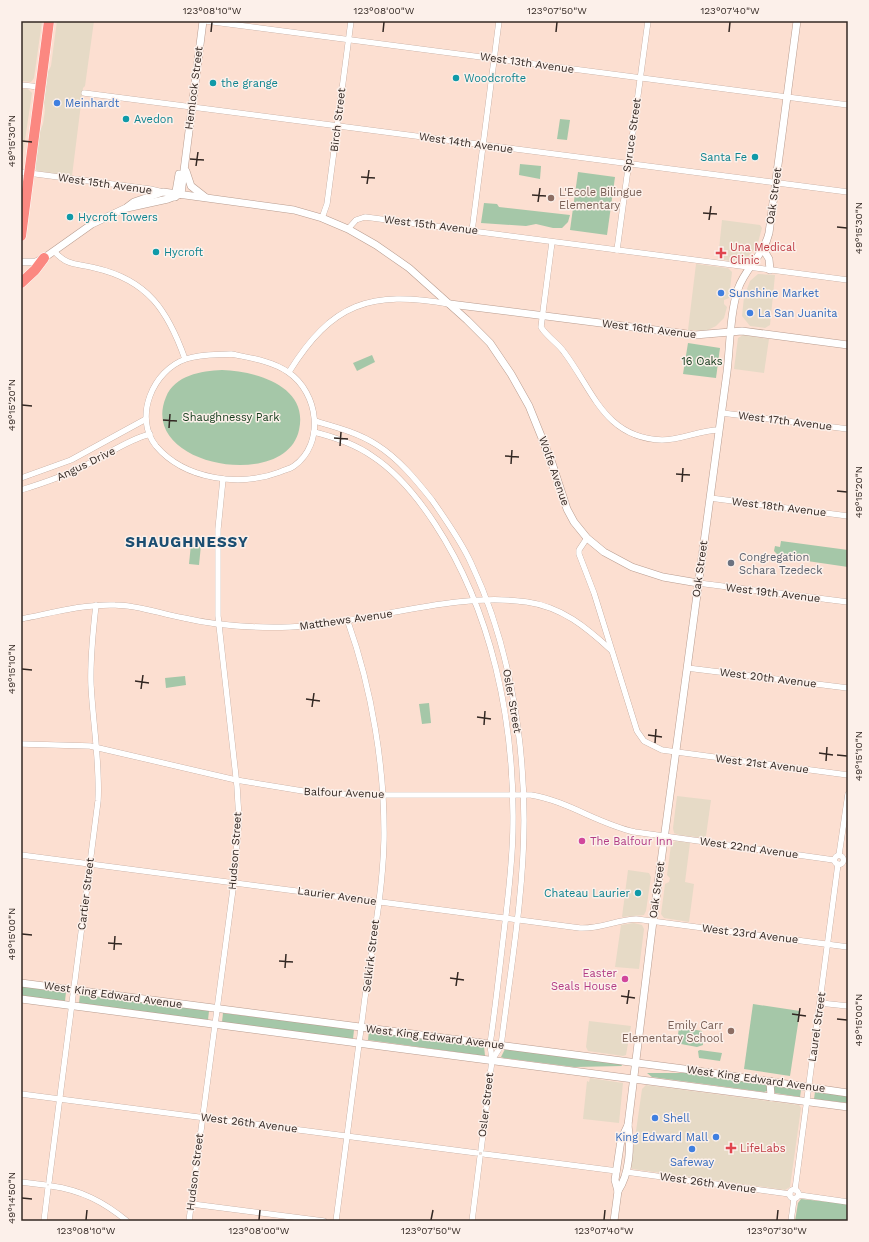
<svg xmlns="http://www.w3.org/2000/svg" width="869" height="1242" font-family="'Work Sans',sans-serif">
<rect width="100%" height="100%" fill="#fcdfd1"/>
<g fill="#e6dac6">
<polygon points="21,21 42,21 34,78 31,82 21,81"/>
<polygon points="57,21 94,21 85,86 83,88 72,176 37,171 35,168 40,131 43,124 45,110 44,103 48,72 51,66"/>
<polygon points="21,89 28,89 32,93 21,167"/>
<polygon points="722,220 760,225 762,228 757,246 745,260 737,262 718,259"/>
<polygon points="696,264 728,268 732,272 729,298 724,300 724,304 727,307 724,318 716,326 706,331 688,330"/>
<polygon points="758,274 775,275 770,325 765,328 750,326 742,316 744,297 750,281"/>
<polygon points="743,335 769,339 764,373 734,369 738,338"/>
<polygon points="677,796 711,800 706,836 704,838 679,835 674,833 673,828"/>
<polygon points="676,841 690,843 685,882 694,884 689,922 664,918 661,914 665,884 669,882 670,878 667,875 671,845"/>
<polygon points="628,870 649,873 651,877 646,911 644,915 622,917"/>
<polygon points="634,923 642,925 644,929 639,969 615,967 621,925"/>
<polygon points="589,1021 631,1026 626,1055 623,1056 588,1051 586,1047"/>
<polygon points="590,1078 623,1083 619,1123 583,1119 587,1081 589,1082"/>
<polygon points="646,1085 799,1105 801,1108 790,1187 785,1190 632,1169 631,1166 642,1089"/>
</g>
<g fill="#a5c7a8">
<polygon points="560,119 570,120 567,140 557,139"/>
<polygon points="520,164 541,166 540,179 519,175"/>
<polygon points="578,172 615,177 607,235 570,230"/>
<polygon points="484,203 497,204 499,207 570,215 568,222 562,228 553,228 536,224 526,226 481,223"/>
<polygon points="688,343 720,348 716,378 683,374"/>
<polygon points="372,355 375,362 357,371 353,363"/>
<path d="M222,370C256,371 309,386 299,430C286,492 137,466 166,397C175,375 201,371 222,370Z"/>
<polygon points="781,541 848,550 848,567 780,557 774,551 775,546 780,547"/>
<polygon points="191,544 201,545 199,565 189,564"/>
<polygon points="185,676 186,685 166,688 165,678"/>
<polygon points="429,703 431,723 422,724 419,704"/>
<polygon points="21,986 66,992 65,1001 21,996"/>
<polygon points="80,994 208,1010 209,1011 208,1020 79,1003"/>
<polygon points="753,1004 800,1011 790,1076 744,1069"/>
<polygon points="223,1013 352,1029 354,1030 353,1039 222,1022"/>
<polygon points="679,1027 702,1031 703,1045 697,1047 681,1044 678,1035"/>
<polygon points="369,1031 484,1046 485,1056 368,1040"/>
<polygon points="505,1049 621,1064 622,1066 574,1067 504,1058 501,1057"/>
<polygon points="700,1050 722,1053 720,1061 699,1058 698,1051"/>
<polygon points="647,1073 692,1073 767,1085 768,1086 767,1091 764,1092 659,1078 652,1077"/>
<polygon points="773,1085 801,1090 800,1097 775,1093"/>
<polygon points="815,1092 848,1096 848,1103 814,1099"/>
<polygon points="801,1199 848,1204 848,1221 795,1221 798,1203"/>
</g>
<g fill="none" stroke-linecap="round" stroke-linejoin="round">
<g stroke="#b89c8f" stroke-width="6">
<g id="street">
<polyline points="206,21 848,105"/>
<polyline points="21,85 40,87"/>
<polyline points="84,93 848,192"/>
<polyline points="21,172 150,189 163,192"/>
<polyline points="322,218 327,204 351,21"/>
<polyline points="348,229 356,220 365,217 848,280"/>
<polyline points="472,231 499,21"/>
<path d="M552,242L541,327C547,337 558,343 564,352C593,390 604,438 662,440C682,440 700,430 719,430"/>
<polyline points="617,250 648,21"/>
<path d="M54,251C68,267 77,263 95,268C148,280 168,311 185,359"/>
<path d="M231,354C251,358 272,361 288,372C319,393 325,444 294,466C290,469 284,470 280,472C240,487 185,480 156,446C133,417 153,370 186,359C200,354 216,355 231,354Z"/>
<path d="M289,372C332,303 370,290 449,304"/>
<polyline points="722,413 848,429"/>
<path d="M315,421C336,427 359,433 377,445C399,459 416,480 432,500C446,520 461,541 471,563C508,641 524,734 524,820C524,891 511,967 502,1038L501,1046L492,1060"/>
<path d="M314,432C334,437 355,444 372,456C398,473 418,498 435,524C492,611 514,720 513,823C513,857 509,890 505,923C500,964 496,1004 490,1044L492,1060L481,1150"/>
<polyline points="21,478 71,460 146,419"/>
<path d="M21,490C44,483 67,475 88,464C109,454 127,440 150,434"/>
<polyline points="710,498 848,516"/>
<polyline points="587,538 579,550 579,554 594,593 637,731 644,741 662,750 848,775"/>
<polyline points="698,583 848,602"/>
<path d="M21,619C52,613 83,604 115,605C138,605 161,614 184,618C218,626 255,628 290,627C367,624 452,591 527,602C562,607 586,627 611,650"/>
<polyline points="687,668 848,688"/>
<path d="M21,744L90,746L236,780L309,792L356,795H531C568,801 598,824 635,832L834,860"/>
<path d="M21,855L580,928C600,929 616,920 636,919L848,947"/>
<polyline points="839,855 848,794"/>
<circle cx="839" cy="860" r="4.5"/>
<polyline points="820,1003 848,1006"/>
<polyline points="21,1094 477,1153"/>
<polyline points="484,1154 617,1171"/>
<polyline points="626,1172 790,1194"/>
<polyline points="21,1182 45,1185"/>
<path d="M49,1182L98,801C100,762 93,724 91,685C90,658 93,631 96,605"/>
<path d="M51,1186C81,1190 104,1202 127,1221"/>
<circle cx="794" cy="1194" r="4.5"/>
<polyline points="795,1190 838,864"/>
<polyline points="799,1195 848,1202"/>
<polyline points="192,1204 324,1221"/>
<polyline points="44,1221 48,1188"/>
<polyline points="189,1221 233,889 239,820 237,786 218,616 218,529 223,479"/>
<path d="M336,1221C346,1141 357,1062 367,982C374,936 383,887 384,840C385,769 372,689 348,622"/>
<polyline points="472,1221 480,1157"/>
<polyline points="791,1221 794,1199"/>
</g>
</g>
<g stroke="#b89c8f" stroke-width="8">
<g id="secondary">
<polyline points="186,171 191,186 205,197"/>
<polyline points="181,194 203,21"/>
<polyline points="175,197 179,174"/>
<polyline points="127,208 168,199 181,194"/>
<polyline points="763,249 769,259 770,270"/>
<polyline points="21,262 36,262 44,258 92,224 126,208 134,202 163,192 294,210 322,218 348,229 376,245 409,268 467,320 490,343 511,374 529,406 552,463 567,509 574,522 587,538 604,552 632,567 663,577 698,583"/>
<polyline points="450,304 695,335 742,331 848,345"/>
<polyline points="21,983 684,1069 848,1093"/>
<polyline points="21,999 848,1107"/>
<polyline points="770,1081 771,1097"/>
<path d="M618,1191C630,1173 631,1146 628,1125L653,921L727,372C730,347 730,312 738,289C745,268 764,255 769,233L797,21"/>
<polyline points="614,1221 618,1191 615,1180 621,1140 628,1125"/>
</g>
</g>
<g stroke="#fff" stroke-width="11">
<g id="highway">
<polyline points="21,236 49,21"/>
<polyline points="21,283 35,270 44,258"/>
</g>
</g>
<use href="#street" stroke="#fff" stroke-width="5.5"/>
<use href="#secondary" stroke="#fff" stroke-width="7"/>
<use href="#highway" stroke="#fb8881" stroke-width="10"/>
</g>
<path fill="none" stroke="#332823" stroke-width="1.5" d="M211,32L212,22M383,32L384,22M556,32L557,22M729,32L730,22M22,141L32,142M190,159L204,160M196,166L198,152M361,177L375,178M367,184L369,170M532,195L546,196M538,202L540,188M703,213L717,214M709,220L711,206M837,227L847,228M22,405L32,406M163,420L177,421M169,428L170,414M334,438L348,439M340,446L341,432M505,456L519,457M511,464L512,450M676,474L690,475M682,482L683,468M837,491L847,492M22,669L32,670M135,681L149,683M141,689L143,675M306,699L320,701M312,707L314,693M477,717L491,719M484,725L485,711M648,735L662,737M655,743L656,729M819,753L833,755M837,755L847,756M826,761L827,747M22,934L32,935M108,943L122,944M114,950L115,936M279,961L293,962M285,968L286,954M450,978L464,980M456,986L458,972M621,996L635,998M627,1004L629,990M792,1014L806,1016M837,1019L847,1020M798,1022L800,1008M22,1198L32,1199M86,1220L87,1210M259,1220L260,1210M431,1220L433,1210M604,1220L605,1210M777,1220L778,1210"/>
<g fill="#0f9aa8" stroke="#fcf0ea" stroke-width="1.5">
<circle cx="456" cy="78" r="4"/>
<circle cx="213" cy="83" r="4"/>
<circle cx="126" cy="119" r="4"/>
<circle cx="755" cy="157" r="4"/>
<circle cx="70" cy="217" r="4"/>
<circle cx="156" cy="252" r="4"/>
<circle cx="638" cy="893" r="4"/>
</g>
<g fill="#3f7fe0" stroke="#fcf0ea" stroke-width="1.5">
<circle cx="57" cy="103" r="4"/>
<circle cx="721" cy="293" r="4"/>
<circle cx="750" cy="313" r="4"/>
<circle cx="655" cy="1118" r="4"/>
<circle cx="716" cy="1137" r="4"/>
<circle cx="692" cy="1149" r="4"/>
</g>
<g fill="#8d6e63" stroke="#fcf0ea" stroke-width="1.5">
<circle cx="551" cy="198" r="4"/>
<circle cx="731" cy="1031" r="4"/>
</g>
<g fill="#e0444e" stroke="#fcf0ea" stroke-width="1.5">
<path d="M719 247h4v4h4v4h-4v4h-4v-4h-4v-4h4z"/>
<path d="M729 1142h4v4h4v4h-4v4h-4v-4h-4v-4h4z"/>
</g>
<circle fill="#6b7280" stroke="#fcf0ea" stroke-width="1.5" cx="731" cy="563" r="4"/>
<g fill="#d1479c" stroke="#fcf0ea" stroke-width="1.5">
<circle cx="582" cy="841" r="4"/>
<circle cx="625" cy="979" r="4"/>
</g>
<g text-anchor="middle" dominant-baseline="central" stroke-width="3" stroke-linejoin="round" paint-order="stroke">
<g font-size="11" fill="#332823" stroke="#fcf0ea">
<text transform="translate(527 63) rotate(8)">West 13th Avenue</text>
<text transform="translate(194 88) rotate(-83)">Hemlock Street</text>
<text transform="translate(338 120) rotate(-83)">Birch Street</text>
<text transform="translate(632 135) rotate(-82)">Spruce Street</text>
<text transform="translate(466 143) rotate(8)">West 14th Avenue</text>
<text transform="translate(105 184) rotate(8)">West 15th Avenue</text>
<text transform="translate(774 196) rotate(-82)">Oak Street</text>
<text transform="translate(431 225) rotate(7)">West 15th Avenue</text>
<text transform="translate(649 329) rotate(7)">West 16th Avenue</text>
<text transform="translate(785 421) rotate(7)">West 17th Avenue</text>
<text transform="translate(86 464) rotate(-26)">Angus Drive</text>
<text transform="translate(554 471) rotate(71)">Wolfe Avenue</text>
<text transform="translate(779 507) rotate(7)">West 18th Avenue</text>
<text transform="translate(700 569) rotate(-82)">Oak Street</text>
<text transform="translate(773 593) rotate(7)">West 19th Avenue</text>
<text transform="translate(346 620) rotate(-8)">Matthews Avenue</text>
<text transform="translate(768 678) rotate(7)">West 20th Avenue</text>
<text transform="translate(512 701) rotate(80)">Osler Street</text>
<text transform="translate(762 764) rotate(7)">West 21st Avenue</text>
<text transform="translate(344 793) rotate(2)">Balfour Avenue</text>
<text transform="translate(749 848) rotate(8)">West 22nd Avenue</text>
<text transform="translate(235 851) rotate(-86)">Hudson Street</text>
<text transform="translate(657 890) rotate(-82)">Oak Street</text>
<text transform="translate(86 894) rotate(-83)">Cartier Street</text>
<text transform="translate(337 896) rotate(8)">Laurier Avenue</text>
<text transform="translate(750 934) rotate(7)">West 23rd Avenue</text>
<text transform="translate(371 956) rotate(-83)">Selkirk Street</text>
<text transform="translate(113 995) rotate(8)">West King Edward Avenue</text>
<text transform="translate(817 1027) rotate(-82)">Laurel Street</text>
<text transform="translate(435 1037) rotate(7)">West King Edward Avenue</text>
<text transform="translate(756 1079) rotate(8)">West King Edward Avenue</text>
<text transform="translate(486 1105) rotate(-83)">Osler Street</text>
<text transform="translate(249 1123) rotate(7)">West 26th Avenue</text>
<text transform="translate(195 1172) rotate(-83)">Hudson Street</text>
<text transform="translate(708 1183) rotate(8)">West 26th Avenue</text>
</g>
<g font-size="11" fill="#0d838f" stroke="#fcf0ea" text-anchor="start">
<text x="464" y="78">Woodcrofte</text>
<text x="221" y="83">the grange</text>
<text x="134" y="119">Avedon</text>
<text x="747" y="157" text-anchor="end">Santa Fe</text>
<text x="78" y="217">Hycroft Towers</text>
<text x="164" y="252">Hycroft</text>
<text x="630" y="893" text-anchor="end">Chateau Laurier</text>
</g>
<g font-size="11" fill="#366cbe" stroke="#fcf0ea" text-anchor="start">
<text x="65" y="103">Meinhardt</text>
<text x="729" y="293">Sunshine Market</text>
<text x="758" y="313">La San Juanita</text>
<text x="663" y="1118">Shell</text>
<text x="708" y="1137" text-anchor="end">King Edward Mall</text>
<text x="692" y="1162" text-anchor="middle">Safeway</text>
</g>
<g font-size="11" fill="#785e54" stroke="#fcf0ea" text-anchor="start">
<text x="559" y="192">L'Ecole Bilingue<tspan x="559" dy="13">Elementary</tspan></text>
<text x="723" y="1025" text-anchor="end">Emily Carr<tspan x="723" dy="13">Elementary School</tspan></text>
</g>
<g font-size="11" fill="#be3a42" stroke="#fcf0ea" text-anchor="start">
<text x="730" y="247">Una Medical<tspan x="730" dy="13">Clinic</tspan></text>
<text x="740" y="1148">LifeLabs</text>
</g>
<g font-size="11" fill="#133b1b" stroke="#fcf0ea">
<text x="702" y="361">16 Oaks</text>
<text x="231" y="417">Shaughnessy Park</text>
</g>
<g font-size="11" fill="#5b616d" stroke="#fcf0ea" text-anchor="start">
<text x="739" y="557">Congregation<tspan x="739" dy="13">Schara Tzedeck</tspan></text>
</g>
<g font-size="11" fill="#b23c85" stroke="#fcf0ea" text-anchor="start">
<text x="590" y="841">The Balfour Inn</text>
<text x="617" y="973" text-anchor="end">Easter<tspan x="617" dy="13">Seals House</tspan></text>
</g>
<g font-size="15" font-weight="bold" letter-spacing="1" fill="#1b4e71" stroke="#fcf0ea">
<text x="187" y="542">SHAUGHNESSY</text>
</g>
</g>
<rect width="869" height="1242" fill="none" stroke="#fcf0ea" stroke-width="44"/>
<rect x="22" y="22" width="825" height="1198" fill="none" stroke="#332823" stroke-width="1.5"/>
<g font-size="10" text-anchor="middle" fill="#332823">
<text x="212" y="14">123°08'10"W</text>
<text x="384" y="14">123°08'00"W</text>
<text x="557" y="14">123°07'50"W</text>
<text x="730" y="14">123°07'40"W</text>
<text transform="translate(11 141) rotate(-90)" y="4">49°15'30"N</text>
<text transform="translate(858 228) rotate(-90)" y="4">49°15'30"N</text>
<text transform="translate(11 405) rotate(-90)" y="4">49°15'20"N</text>
<text transform="translate(858 492) rotate(-90)" y="4">49°15'20"N</text>
<text transform="translate(11 669) rotate(-90)" y="4">49°15'10"N</text>
<text transform="translate(858 756) rotate(-90)" y="4">49°15'10"N</text>
<text transform="translate(11 934) rotate(-90)" y="4">49°15'00"N</text>
<text transform="translate(858 1020) rotate(-90)" y="4">49°15'00"N</text>
<text transform="translate(11 1198) rotate(-90)" y="4">49°14'50"N</text>
<text x="86" y="1234">123°08'10"W</text>
<text x="259" y="1234">123°08'00"W</text>
<text x="431" y="1234">123°07'50"W</text>
<text x="604" y="1234">123°07'40"W</text>
<text x="777" y="1234">123°07'30"W</text>
</g>
</svg>
